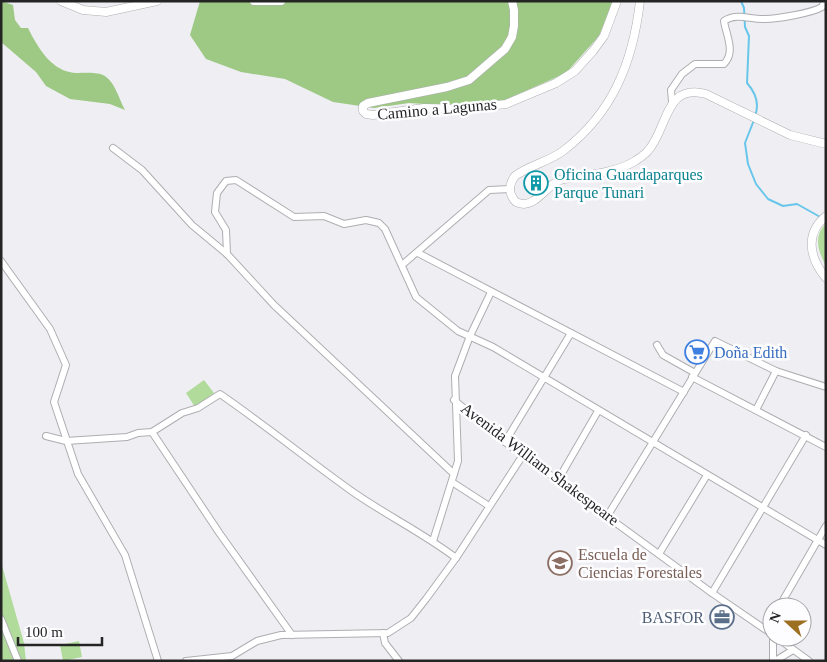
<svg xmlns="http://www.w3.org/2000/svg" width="827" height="662" font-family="Georgia,serif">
<rect width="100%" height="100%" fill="#efeff3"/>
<g fill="#b1db9a">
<path d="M826,223V266C818,251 813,237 826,223Z"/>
<polygon points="204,380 214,393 195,407 186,393"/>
<polygon points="1,562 24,643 26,661 1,661"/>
<polygon points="79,641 82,657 63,661 60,645"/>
</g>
<g fill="#9dc985">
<path d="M1,1L13,5L15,20L21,28H28C38,48 52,72 76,73C83,73 96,72 103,75C115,81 119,99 125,110L110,104L70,99L46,86L36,72L1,42Z"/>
<polygon points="200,1 613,1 599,36 566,73 505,100 454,106 409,103 374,108 333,102 285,79 241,72 206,59 190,35"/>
</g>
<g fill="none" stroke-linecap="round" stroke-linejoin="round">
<g stroke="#68c6ea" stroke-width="2">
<path d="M741,1L744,8L745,27L749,36L747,83C755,92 760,103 755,116"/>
<polyline points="754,120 745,143 748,164 756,184 768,199 783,206 797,204 822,218"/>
</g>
<g stroke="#aeaeb2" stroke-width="8">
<g id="minor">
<path d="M672,102L671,90L682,74L695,64H724C736,52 726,35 724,21C737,12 751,20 765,19C777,19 812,13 822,7L825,1"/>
<polyline points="113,148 142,170 192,225 227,254 274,305 454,474"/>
<polyline points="418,253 684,392"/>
<polyline points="227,254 226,230 215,212 217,193 226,181 236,180 294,217 324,216 344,224 366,220 379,223 385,229 416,297 458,331 493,347 826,545"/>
<polyline points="1,261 50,329 66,365 54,402 78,474 125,555 158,661"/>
<polyline points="402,265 489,190 510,189"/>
<polyline points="657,345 663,355 695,373"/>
<polyline points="692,377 826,447"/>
<polyline points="454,400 505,442 712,593 772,634"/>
<polyline points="756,410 776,371"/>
<polyline points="152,432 220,534 292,635"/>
<path d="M46,436L66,441L127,437L138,433L152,432L182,413L198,408L220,394C265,425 308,460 353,492C386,515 423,533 456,558"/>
<polyline points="505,442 571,333"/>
<polyline points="558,480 598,411"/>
<polyline points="452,482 489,506"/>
<polyline points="608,515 715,341 776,371 826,387"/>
<polyline points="433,541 458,461 455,376 470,336 491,292"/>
<polyline points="659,554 707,475"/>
<polyline points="712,593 806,435"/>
<polyline points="779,607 826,526"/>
<polyline points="1,619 18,661"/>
<polyline points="766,629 772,619"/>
<polyline points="383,633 385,643 399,661"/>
<polyline points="776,637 809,661"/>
<polyline points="186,661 232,656 257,641 281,635 388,633 411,618 426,599 456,558 523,455"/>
<polyline points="773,661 773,637"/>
<polyline points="775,661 793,650"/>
</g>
</g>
<g stroke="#aeaeb2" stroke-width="9">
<g id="tertiary">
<polyline points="61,1 83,10 106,12 157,1"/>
<polyline points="254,1 281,1"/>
<polyline points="512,1 514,10 514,26 512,37 505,49 469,80 447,87 368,103 363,106 363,111 366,114 373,115 424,108 462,109 506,104 556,83 575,71 593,51 604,36 617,1"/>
<path d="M640,1C633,62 613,113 563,151C548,162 530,165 515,176C509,184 508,194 516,202C534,211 545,186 560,180C583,175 614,174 635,161C642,157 650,150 654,142C668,119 669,84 706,94L790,135L826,144"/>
<path d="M826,216C804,234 810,259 826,278"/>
</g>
</g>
<use href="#minor" stroke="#fff" stroke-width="6"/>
<use href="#tertiary" stroke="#fff" stroke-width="8"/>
</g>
<defs>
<g id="building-ring" transform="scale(1.25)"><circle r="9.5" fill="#fdfdff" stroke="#0f9aa8" stroke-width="1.5"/><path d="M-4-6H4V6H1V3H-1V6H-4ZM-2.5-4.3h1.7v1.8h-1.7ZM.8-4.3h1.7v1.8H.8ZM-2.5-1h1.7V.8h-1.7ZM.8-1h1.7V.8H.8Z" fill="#0f9aa8"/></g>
<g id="supermarket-ring" transform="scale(1.25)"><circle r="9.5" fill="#fdfdff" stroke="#3f7fe0" stroke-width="1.5"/><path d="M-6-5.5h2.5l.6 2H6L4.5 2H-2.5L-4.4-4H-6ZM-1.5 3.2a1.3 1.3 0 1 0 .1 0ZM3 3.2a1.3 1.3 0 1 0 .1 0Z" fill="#3f7fe0"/></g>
<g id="university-ring" transform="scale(1.25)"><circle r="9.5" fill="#fdfdff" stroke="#8d6e63" stroke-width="1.5"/><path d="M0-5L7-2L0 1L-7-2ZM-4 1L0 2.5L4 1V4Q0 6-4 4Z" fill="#8d6e63"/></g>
<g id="office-ring" transform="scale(1.25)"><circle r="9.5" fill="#fdfdff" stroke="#5c6f8a" stroke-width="1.5"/><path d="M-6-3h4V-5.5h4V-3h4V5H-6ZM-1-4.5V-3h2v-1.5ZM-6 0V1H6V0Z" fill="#5c6f8a"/></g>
</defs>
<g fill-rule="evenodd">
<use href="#building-ring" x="536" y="183"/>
<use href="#supermarket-ring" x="697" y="352"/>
<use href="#university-ring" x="560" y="563"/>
<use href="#office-ring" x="722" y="617"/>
</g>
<g text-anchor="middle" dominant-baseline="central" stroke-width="5" stroke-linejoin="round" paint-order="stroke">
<g font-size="16" fill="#242425" stroke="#fdfdff">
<text transform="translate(437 109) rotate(-5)">Camino a Lagunas</text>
<text transform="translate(540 464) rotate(37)">Avenida William Shakespeare</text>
</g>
<g font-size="16" fill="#0d838f" stroke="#fdfdff" text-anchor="start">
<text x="554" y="174">Oficina Guardaparques<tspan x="554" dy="18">Parque Tunari</tspan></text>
</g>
<g font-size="16" fill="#366cbe" stroke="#fdfdff" text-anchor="start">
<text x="714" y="352">Doña Edith</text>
</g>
<g font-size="16" fill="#785e54" stroke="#fdfdff" text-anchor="start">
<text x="578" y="554">Escuela de<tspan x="578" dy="18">Ciencias Forestales</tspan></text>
</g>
<g font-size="16" fill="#4e5e75" stroke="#fdfdff" text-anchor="end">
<text x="704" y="617">BASFOR</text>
</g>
</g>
<rect width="827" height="662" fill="none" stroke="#242425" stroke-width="5"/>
<g transform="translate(787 622) rotate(291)"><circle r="24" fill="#fdfdff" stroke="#a6a6a8"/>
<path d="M0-4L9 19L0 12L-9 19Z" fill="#9d6f21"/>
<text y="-8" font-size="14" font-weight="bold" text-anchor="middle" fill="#242425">N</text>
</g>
<path d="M18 637v8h84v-8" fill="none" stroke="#242425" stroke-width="2.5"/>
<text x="25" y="637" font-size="15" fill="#242425" stroke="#fdfdff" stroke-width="4" paint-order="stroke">100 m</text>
</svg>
